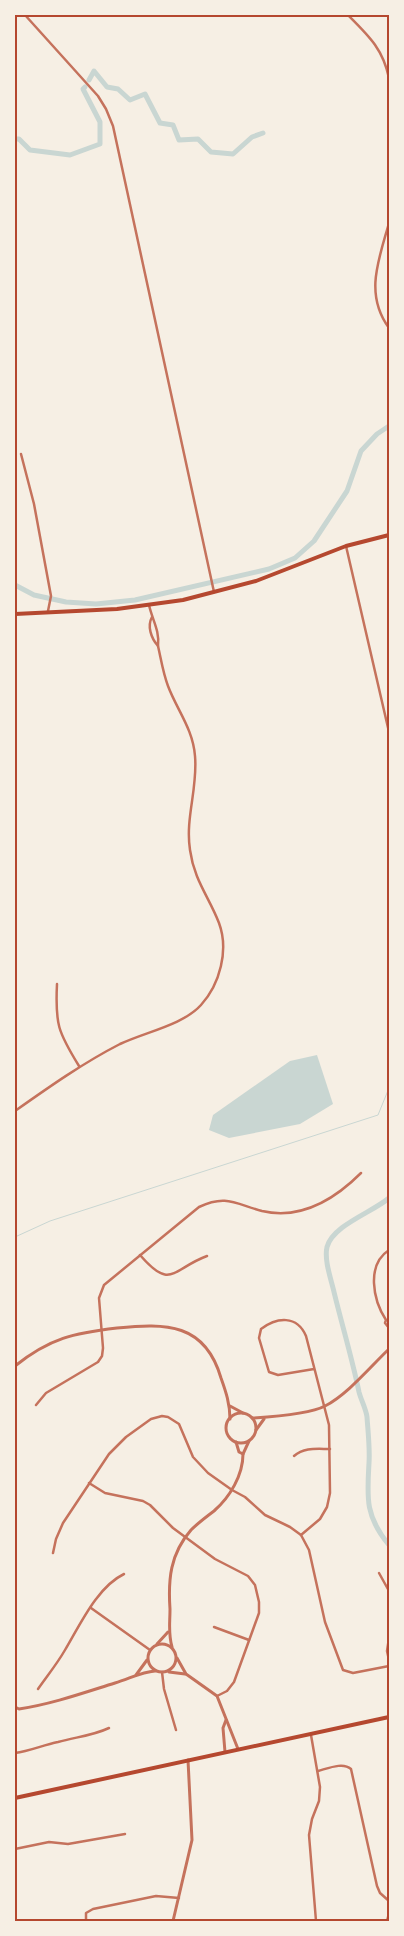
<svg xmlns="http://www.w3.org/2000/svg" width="404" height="1936" font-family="Arial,sans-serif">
<rect width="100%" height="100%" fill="#f6efe4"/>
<polygon fill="#c9d6d2" points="317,1055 333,1104 300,1124 229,1138 209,1130 213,1115 290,1061"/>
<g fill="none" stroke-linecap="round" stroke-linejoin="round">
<polyline stroke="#c9d6d2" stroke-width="1" points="15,1237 50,1221 378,1115 389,1088"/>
<g stroke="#c9d6d2" stroke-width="5">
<polyline points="89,80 94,71 107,87 118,89 130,100 145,94 160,123 173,125 179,140 198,139 211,152 233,154 252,137 263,133"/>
<polyline points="15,139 19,139 30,150 70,155 100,144 100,122 83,89 85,87"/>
<polyline points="15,585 34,595 66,602 96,604 135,600 269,569 295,558 314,541 347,491 361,451 377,434 389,426"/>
<path d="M389,1198C373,1212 333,1225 327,1247C324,1260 331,1279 334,1292C342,1325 352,1358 359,1392C361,1400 366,1409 367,1417C368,1432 370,1448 369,1463C367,1498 365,1516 389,1545"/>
</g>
<g stroke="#c5725c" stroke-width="2.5">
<polyline points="25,15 98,96 106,109 113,126 214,592"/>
<path d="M348,15C369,36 383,49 389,78"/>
<path d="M389,223C379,259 364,294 389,328"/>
<polyline points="21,454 34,504 51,596 48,611"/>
<polyline points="346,546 389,732"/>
<path d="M149,605C152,619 160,631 158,646C151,638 147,626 152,617"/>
<path d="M57,984C55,1024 58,1032 79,1066"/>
<path d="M15,1111C49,1087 83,1063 120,1044C145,1032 183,1025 201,1005C220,984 229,950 219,923C209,897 194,880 190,850C185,818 198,788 195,756C193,729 177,710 168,686C163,673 161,659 158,646"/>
<path d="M389,1250C366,1265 373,1300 386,1320L385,1323L389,1328"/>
<path d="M140,1255C171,1291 172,1269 207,1256"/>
<path d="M36,1405L46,1393L98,1362L102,1356L103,1348L99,1298L104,1285L199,1207C226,1194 236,1204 262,1211C301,1220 334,1200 361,1173"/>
<path d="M294,1456C304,1447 317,1449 330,1449"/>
<polyline points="89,1483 105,1493 143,1501 150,1505 173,1528 215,1559 248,1576 255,1585 259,1602 259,1613 234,1682 227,1691 217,1696"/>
<path d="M301,1535L320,1519L327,1507L330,1493L329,1425L306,1336C297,1315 277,1317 261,1329L259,1338L269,1372L278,1375L314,1369"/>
<polyline points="53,1553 56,1539 63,1523 109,1454 126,1437 151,1419 162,1416 168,1417 179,1424 193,1457 208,1473 232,1490 245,1497 265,1515 290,1527 301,1535 309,1550 325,1622 343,1670 353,1673 389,1666"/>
<polyline points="379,1573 389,1591"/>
<polyline points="91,1608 150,1650"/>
<polyline points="214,1627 249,1640"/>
<polyline points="389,1638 387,1651 389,1660"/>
<polyline points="162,1672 164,1689 176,1730"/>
<polyline points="389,1685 389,1687"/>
<path d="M38,1689C47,1676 57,1664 65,1650C80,1625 97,1587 124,1574"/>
<polyline points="311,1735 320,1787 319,1801 312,1819 309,1835 316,1921"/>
<path d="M15,1753C30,1751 43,1745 58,1742C75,1737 92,1736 109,1728"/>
<path d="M318,1771C329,1768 343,1762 351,1769L377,1886L380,1893L389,1901"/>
<polyline points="15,1849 49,1842 68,1844 125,1834"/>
<polyline points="86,1921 86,1913 93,1909 156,1896 179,1898"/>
<polyline points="387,1921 389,1913"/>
</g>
<g stroke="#c5725c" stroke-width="3">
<path d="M15,1366C50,1338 74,1333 117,1328C166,1323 205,1323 221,1378C226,1392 230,1404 230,1419"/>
<polyline points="230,1406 243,1413"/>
<circle cx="241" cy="1428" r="15"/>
<path d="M252,1418C269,1417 310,1414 325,1406C348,1394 370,1367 389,1349"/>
<polyline points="256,1430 264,1419"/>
<polyline points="236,1442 239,1452 243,1454 249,1441"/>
<circle cx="162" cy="1658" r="14"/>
<polyline points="157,1644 168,1632"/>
<path d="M172,1647C168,1633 170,1624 170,1609C168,1580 170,1554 191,1530C198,1523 206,1517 214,1511C230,1497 243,1475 243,1454"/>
<polyline points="177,1658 186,1674 217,1696 238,1749"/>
<polyline points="169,1672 185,1674"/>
<polyline points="136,1675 147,1660"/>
<path d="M15,1707L19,1709C52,1704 83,1693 115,1683C129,1679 141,1672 155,1671"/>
<polyline points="225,1752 223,1728 226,1720"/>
<polyline points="173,1921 192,1840 188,1760"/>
</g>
<g stroke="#b5482f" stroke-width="4">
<polyline points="15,614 117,609 183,600 256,581 346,546 389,535"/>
<polyline points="15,1798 389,1717"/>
</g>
</g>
<rect width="404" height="1936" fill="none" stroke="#f6efe4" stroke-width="32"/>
<rect x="16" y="16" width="372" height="1904" fill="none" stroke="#b5482f" stroke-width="2"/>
</svg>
